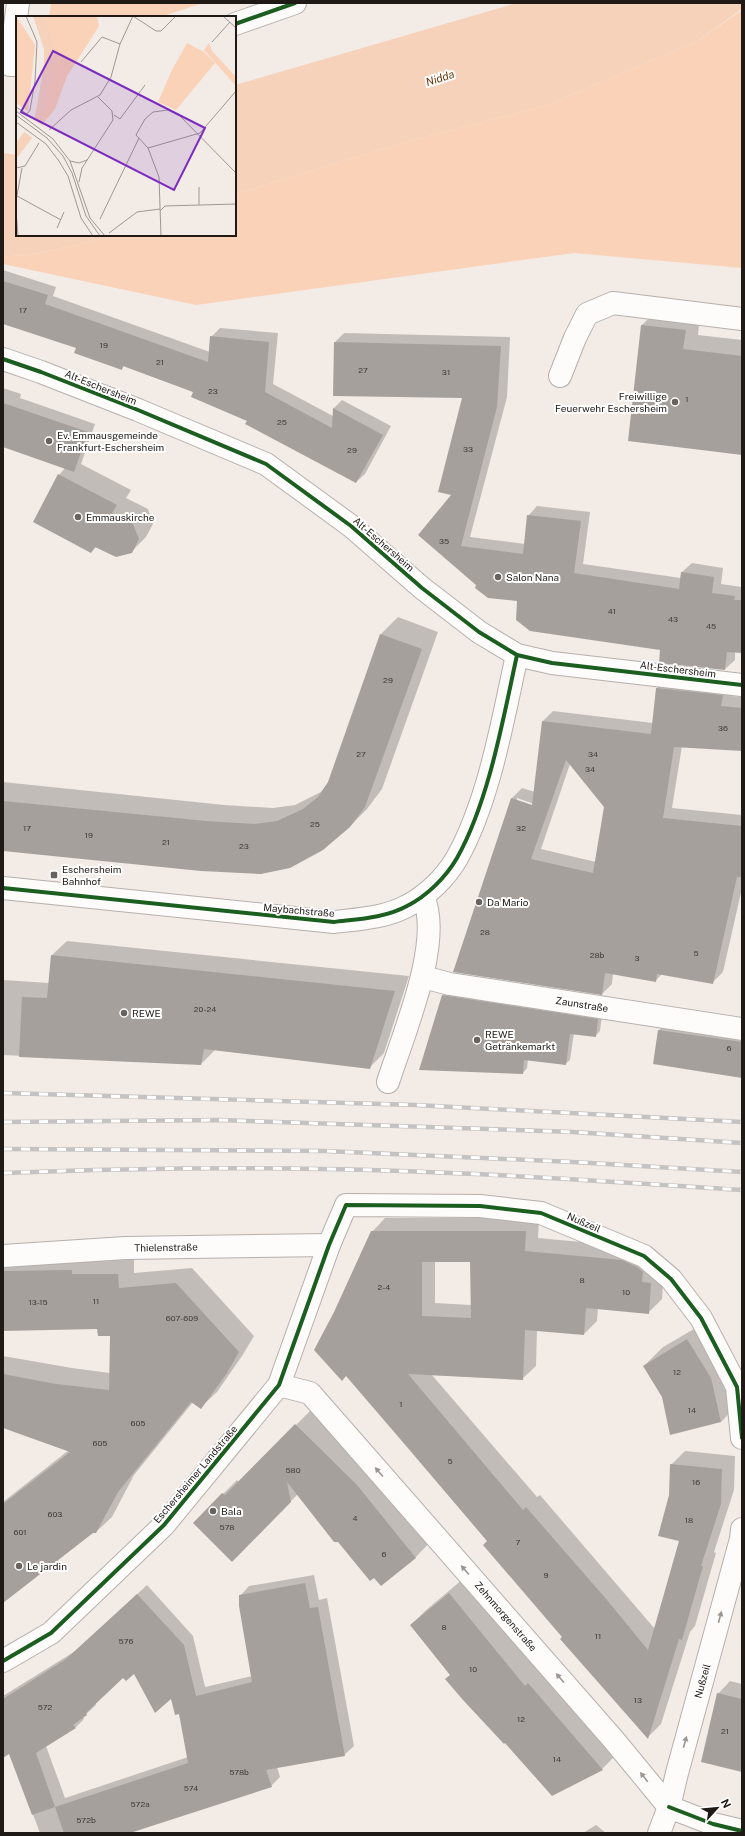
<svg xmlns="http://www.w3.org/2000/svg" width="745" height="1836" font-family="'Public Sans',sans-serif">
<rect width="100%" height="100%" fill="#f3ebe6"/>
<g fill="#fad2b7">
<polygon points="51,3 203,3 160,17 49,17"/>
<polygon points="742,10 742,268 574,253 196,305 3,264 3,257 39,253 119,235 235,235 235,194 398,144 547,105 697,41"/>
</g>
<g fill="#f6d2bb">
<polygon points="517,3 742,3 742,9 697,41 547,105 398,144 235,194 235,85"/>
<polygon points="3,153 17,155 17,235 119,235 39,253 3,257"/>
</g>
<g fill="#0003" fill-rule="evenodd">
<polygon points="3,270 56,287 53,296 210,352 211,337 220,328 278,333 273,384 333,416 334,408 342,400 391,426 365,474 356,482 249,420 194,392 124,366 121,369 77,347 3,323"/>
<polygon points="657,310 700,315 698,335 742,340 742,454 629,440 642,325"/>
<polygon points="344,333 510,337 507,397 470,537 525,544 528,516 537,506 590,512 583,564 681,578 682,572 692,563 723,568 721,584 742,587 742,652 735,652 735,660 725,669 661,649 477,585 419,535 453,495 463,397 335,342"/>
<polygon points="3,388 21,394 20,398 95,424 81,464 131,490 126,498 148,509 153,524 146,537 131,552 97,546 91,552 59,475 65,468 4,447 3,451"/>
<polygon points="398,617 438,632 382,789 367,809 350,826 3,850 3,782 224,805 273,808 295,805 321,792 329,782 381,634"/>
<path d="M667,678L732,685L731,696L742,697V750L682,746L672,808L742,815V888L723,972L712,983L662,974L655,981L613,973L612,984L602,994L454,971L512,798L522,788L535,792L543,721L553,711L653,723L657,688ZM570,764L605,807L596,862L541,849ZM517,798L537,805V807L517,800Z"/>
<polygon points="67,941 409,976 384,1053 369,1068 215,1050 201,1064 3,1055 3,980 49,983 52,955"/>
<polygon points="447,990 602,1015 600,1031 595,1036 574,1033 570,1060 565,1064 528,1060 527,1068 523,1073 443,995"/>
<polygon points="666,1023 742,1034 742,1077 654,1063 659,1030"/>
<path d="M385,1218H539L538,1238L635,1247L664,1270L662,1299L648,1313L598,1308L597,1321L584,1334L537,1330L536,1366L522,1379L432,1375L537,1497L540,1495L655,1629L680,1541L670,1495L671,1465L685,1451L735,1456L734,1490L714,1552L716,1553L695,1626L690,1632L661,1724L648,1737L563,1637L489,1541L335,1312L372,1232ZM435,1261H471V1305L435,1303Z"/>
<polygon points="3,1256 134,1258 134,1273 192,1268 254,1336 242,1356 217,1392 201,1407 193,1402 134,1475 112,1517 96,1532 93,1532 3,1602 3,1502 69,1450 3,1427 3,1356 72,1368 110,1373 111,1335 98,1328 3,1330"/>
<polygon points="706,1322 739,1403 721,1422 663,1397 644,1366 663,1347"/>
<polygon points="310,1411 371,1471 429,1543 416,1557 381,1585 298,1494 232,1560 194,1523 237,1480 239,1482"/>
<path d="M314,1575L319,1600L327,1598L354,1746L344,1755L277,1767L280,1777L271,1786L128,1833H40L10,1753L3,1757V1696L77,1650L147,1585L193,1636L205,1687L252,1676L240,1596L249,1586ZM135,1672L172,1697L180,1713L188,1757L65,1798L46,1746L75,1728L84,1719L83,1717L96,1705L95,1703L123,1677Z"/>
<polygon points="463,1579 540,1673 543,1670 616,1755 602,1769 552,1795 411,1625 425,1611"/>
<polygon points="730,1681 742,1684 742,1771 718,1694"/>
<polygon points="596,1825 606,1833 583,1833"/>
</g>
<g fill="#a6a09c" fill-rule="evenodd">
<polygon points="3,281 48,295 45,304 208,362 210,336 269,342 265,392 332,428 333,408 383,435 356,483 245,424 247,421 191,397 193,392 123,366 122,370 74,353 76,348 3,324"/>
<polygon points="641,325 686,330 683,349 742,356 742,455 628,441"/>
<polygon points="334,342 501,346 497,407 461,546 523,554 527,515 581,521 574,573 679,589 681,572 714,577 712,593 735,596 734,600 742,600 742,653 727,652 725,670 659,663 660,650 530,631 516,620 517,601 488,598 475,588 476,585 418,535 451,495 438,492 462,398 333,396"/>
<polygon points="3,403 88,432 74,472 3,447"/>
<polygon points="58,474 117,505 112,513 133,524 139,539 132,553 116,557 95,547 91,553 33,522"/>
<polygon points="380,634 422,649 365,807 350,827 323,850 290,868 261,874 201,871 3,851 3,801 206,821 255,824 277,821 303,809 318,797 328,782"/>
<path d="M656,688L723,695L721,706L742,708V751L674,747L663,818L742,826V877H737L713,984L657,974L656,982L605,973L602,995L453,972L511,798L532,805L542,721L651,734ZM566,760L604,807L593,873L531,859Z"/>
<polygon points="51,955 395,991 370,1069 204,1049 201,1065 19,1057 22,997 47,998"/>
<polygon points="442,995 598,1019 596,1037 570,1034 566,1065 524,1060 523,1074 419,1070"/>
<polygon points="658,1030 742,1042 742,1078 653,1064"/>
<path d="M371,1231H526L525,1251L622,1260L637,1267L643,1272L642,1282L651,1283L649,1314L586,1308L584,1335L525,1330L523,1380L408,1374L523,1510L526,1507L607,1600L648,1650L679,1541L658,1536L669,1495L670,1464L722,1469L721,1504L701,1566H703L682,1640L679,1639L648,1739L560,1639L562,1637L483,1545L487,1541L401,1440L346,1376L342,1381L314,1350L334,1312ZM422,1262H470L471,1318L422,1316Z"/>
<polygon points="72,1270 72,1274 118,1274 119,1288 176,1283 239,1352 227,1373 201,1409 191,1402 118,1492 96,1533 93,1533 3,1603 3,1504 70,1452 3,1428 3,1374 56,1384 109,1390 110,1336 98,1336 97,1329 3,1331 3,1271"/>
<polygon points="687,1339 711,1378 721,1422 670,1435 662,1397 643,1366"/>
<polygon points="295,1424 357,1485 416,1558 381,1586 374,1578 370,1581 338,1542 334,1542 287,1482 291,1502 232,1562 193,1523 222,1493 225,1495"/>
<path d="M305,1583L310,1608L318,1607L345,1756L266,1770L272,1787L130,1833H64L55,1807L32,1815L9,1754L3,1758V1699L66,1659L137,1594L184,1645L196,1696L252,1682L239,1606V1595ZM134,1674L155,1713L171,1699L175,1715L179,1714L188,1763L55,1807L36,1753L76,1728L73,1725L87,1715L86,1713L123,1678L126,1681Z"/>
<polygon points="449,1593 525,1686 528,1683 603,1770 552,1796 505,1743 504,1744 463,1700 445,1679 450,1675 410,1625"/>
<polygon points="717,1693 742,1699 742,1772 701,1762"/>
</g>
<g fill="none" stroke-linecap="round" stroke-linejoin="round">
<g stroke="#b6b0ac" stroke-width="24">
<g id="minor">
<polyline points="235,24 295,3"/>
<polyline points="17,65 10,65 18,3"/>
<polyline points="3,359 41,372 138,410 266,464 351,526 422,588 479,632 517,655 552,663 742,685"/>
<polyline points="560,376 575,338 587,314 613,303 742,319"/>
<path d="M3,888L334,922C358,919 385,918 407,906C427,896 446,877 457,858C489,801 503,719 517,655"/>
<polyline points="423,977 450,984 742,1029"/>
<path d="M388,1082C402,1038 444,940 423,897"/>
<polyline points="3,1256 125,1248 329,1245"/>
<polyline points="279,1385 310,1393 613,1739 669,1807 713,1824 742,1831"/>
<polyline points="3,1661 51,1633 164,1525 279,1385 329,1245 346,1205 480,1206 541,1213 644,1256 671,1279 701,1318 737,1387 742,1438"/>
<polyline points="659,1833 669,1807 677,1773 741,1539 742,1529"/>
</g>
</g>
<use href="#minor" stroke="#fdfcfb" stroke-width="22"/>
<g stroke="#c5c3c1" stroke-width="4.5">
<g id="rail">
<polyline points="3,1093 415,1105 742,1122"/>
<polyline points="3,1122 218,1120 573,1132 742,1143"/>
<polyline points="3,1149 325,1151 573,1162 742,1172"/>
<path d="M3,1173C108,1169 214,1167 319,1169C460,1171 601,1181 742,1190"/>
</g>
</g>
<use href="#rail" stroke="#fff" stroke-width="3" stroke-dasharray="9" stroke-linecap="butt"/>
<g stroke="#fff" stroke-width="6">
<g id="cycleway">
<polyline points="235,24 295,3"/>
<polyline points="3,359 41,372 138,410 266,464 351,526 422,588 479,632 517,655 552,663 742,685"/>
<path d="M3,888L334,922C358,919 385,918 407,906C427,896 446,877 457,858C489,801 503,719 517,655"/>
<polyline points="3,1661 51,1633 164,1525 279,1385 329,1245 346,1205 480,1206 541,1213 644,1256 671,1279 701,1318 737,1387 742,1438"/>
<polyline points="669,1807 713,1824 742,1831"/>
</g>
</g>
<use href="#cycleway" stroke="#1b5e20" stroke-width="4"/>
</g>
<defs><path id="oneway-solid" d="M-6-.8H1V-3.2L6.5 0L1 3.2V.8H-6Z"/></defs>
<g fill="#999694">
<use href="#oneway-solid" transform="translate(379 1472) rotate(-131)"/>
<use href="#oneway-solid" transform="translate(465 1570) rotate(-131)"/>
<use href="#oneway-solid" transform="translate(720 1617) rotate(-75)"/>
<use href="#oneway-solid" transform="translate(560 1678) rotate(-131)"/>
<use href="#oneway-solid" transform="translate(685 1742) rotate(-75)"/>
<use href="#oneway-solid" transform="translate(644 1777) rotate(-129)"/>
</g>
<g fill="#69635f" stroke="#fff" stroke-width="1.5">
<circle cx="675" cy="402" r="4"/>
<circle cx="49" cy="441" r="4"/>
<circle cx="78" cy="517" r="4"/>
<circle cx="498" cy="577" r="4"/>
<rect x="50" y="871" width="8" height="8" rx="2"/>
<circle cx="479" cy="902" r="4"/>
<circle cx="124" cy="1013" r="4"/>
<circle cx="477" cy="1040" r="4"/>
<circle cx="213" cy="1511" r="4"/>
<circle cx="19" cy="1566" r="4"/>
</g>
<g text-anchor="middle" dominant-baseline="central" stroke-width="4" stroke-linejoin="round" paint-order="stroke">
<g font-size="8" fill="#413c38">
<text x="23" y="310">17</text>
<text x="104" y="345">19</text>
<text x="160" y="362">21</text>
<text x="363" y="370">27</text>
<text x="446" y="372">31</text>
<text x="213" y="391">23</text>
<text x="687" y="399">1</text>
<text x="282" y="422">25</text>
<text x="468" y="449">33</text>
<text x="352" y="450">29</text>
<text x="444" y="541">35</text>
<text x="612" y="611">41</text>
<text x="673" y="619">43</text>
<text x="711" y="626">45</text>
<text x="388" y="680">29</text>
<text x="723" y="728">36</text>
<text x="361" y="754">27</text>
<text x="593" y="754">34</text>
<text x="590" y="769">34</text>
<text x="315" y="824">25</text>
<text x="27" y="828">17</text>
<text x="521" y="828">32</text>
<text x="89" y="835">19</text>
<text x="166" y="842">21</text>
<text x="244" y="846">23</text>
<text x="485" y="932">28</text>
<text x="696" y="953">5</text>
<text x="597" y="955">28b</text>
<text x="637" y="958">3</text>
<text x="205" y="1009">20-24</text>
<text x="729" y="1048">6</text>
<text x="582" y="1280">8</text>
<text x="384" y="1287">2-4</text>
<text x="626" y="1292">10</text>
<text x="96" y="1301">11</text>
<text x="38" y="1302">13-15</text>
<text x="182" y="1318">607-609</text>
<text x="677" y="1372">12</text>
<text x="401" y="1404">1</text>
<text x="692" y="1410">14</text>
<text x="138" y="1423">605</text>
<text x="100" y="1443">605</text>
<text x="450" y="1461">5</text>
<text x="293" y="1470">580</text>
<text x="696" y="1482">16</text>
<text x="55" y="1514">603</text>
<text x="355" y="1518">4</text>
<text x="689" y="1520">18</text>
<text x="227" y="1527">578</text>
<text x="20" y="1532">601</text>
<text x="518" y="1542">7</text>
<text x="384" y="1554">6</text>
<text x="546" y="1575">9</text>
<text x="444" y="1627">8</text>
<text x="598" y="1636">11</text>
<text x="126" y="1641">576</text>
<text x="473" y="1669">10</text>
<text x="638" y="1700">13</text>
<text x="45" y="1707">572</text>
<text x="521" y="1719">12</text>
<text x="725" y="1731">21</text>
<text x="557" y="1759">14</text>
<text x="239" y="1772">578b</text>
<text x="191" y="1788">574</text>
<text x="140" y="1804">572a</text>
<text x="86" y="1820">572b</text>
</g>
<g font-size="10" fill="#1f1a16" stroke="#fff">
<text transform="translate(101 387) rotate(22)">Alt-Eschersheim</text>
<text transform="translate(384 544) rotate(41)">Alt-Eschersheim</text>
<text transform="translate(678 669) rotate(7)">Alt-Eschersheim</text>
<text transform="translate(299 910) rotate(5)">Maybachstraße</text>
<text transform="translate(582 1004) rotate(9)">Zaunstraße</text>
<text transform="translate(584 1222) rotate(23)">Nußzeil</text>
<text transform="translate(166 1247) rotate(-1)">Thielenstraße</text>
<text transform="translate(195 1474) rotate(-50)">Eschersheimer Landstraße</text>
<text transform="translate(506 1616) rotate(49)">Zehnmorgenstraße</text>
<text transform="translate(702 1681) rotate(-75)">Nußzeil</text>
</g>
<g font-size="10" fill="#1f1a16" stroke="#fff" text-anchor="start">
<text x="667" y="396" text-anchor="end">Freiwillige<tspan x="667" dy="12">Feuerwehr Eschersheim</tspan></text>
<text x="57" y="435">Ev. Emmausgemeinde<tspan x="57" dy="12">Frankfurt-Eschersheim</tspan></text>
<text x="86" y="517">Emmauskirche</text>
<text x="506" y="577">Salon Nana</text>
<text x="62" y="869">Eschersheim<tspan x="62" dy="12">Bahnhof</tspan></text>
<text x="487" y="902">Da Mario</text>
<text x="132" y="1013">REWE</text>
<text x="485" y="1034">REWE<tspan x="485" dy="12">Getränkemarkt</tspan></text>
<text x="221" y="1511">Bala</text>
<text x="27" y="1566">Le jardin</text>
</g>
<g font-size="11" font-style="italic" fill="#66360d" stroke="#fff">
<text transform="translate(440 78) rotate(-18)">Nidda</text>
</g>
</g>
<g transform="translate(16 16)">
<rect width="220" height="220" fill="#f3ebe6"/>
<path d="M0,0L19,29L12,95L0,87ZM28,0H81L83,10L51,60L39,93L26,109L38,40ZM171,27L188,36L199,47L160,94L142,86L156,54ZM193,27L196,35L220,61V70L188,34Z" fill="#fad2b7"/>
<path d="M17,0H28L33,12L38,40L37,56L26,109L0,143V127L19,101L28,49V33Z" fill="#f6d2bb"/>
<path d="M16,102L27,110L18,123L7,115Z" fill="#f3ebe6"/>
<path fill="none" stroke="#9e9793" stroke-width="1" d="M117,0L140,15H145L160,0M207,0L220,12M196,26L214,6M65,46L86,21L104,28M0,91L11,98L14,94L19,65L21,26L10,0M0,95L37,123L54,145L74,202L89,220M0,99L31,122L47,140L56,157L70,200L84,220M98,99L104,103L129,69M0,106L30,128L43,145L52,160L65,202L77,220M33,114L55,94L84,79L95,61L104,28L117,0M132,132L184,117L220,75M54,145L63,147L71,144M0,152L9,150L23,127M63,166L66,152L97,104L96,95L82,81M183,171V189M1,180L45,204M0,185L6,152M0,195L2,220M144,195L149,190L220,188M84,203L123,122M41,212L48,196M93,217L121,196L144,193M145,220L143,161L132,132L120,119L129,103L137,96L152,94L164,100L220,157"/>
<path fill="#7b2cbf" fill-opacity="0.15" stroke="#7b2cbf" stroke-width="2" d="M37,35L189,112L158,174L5,96Z"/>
<rect width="220" height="220" fill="none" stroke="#1f1a16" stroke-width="2"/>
</g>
<rect width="745" height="1836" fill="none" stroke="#1f1a16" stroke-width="8"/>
<g transform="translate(717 1808) rotate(63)" stroke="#ffffff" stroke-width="3" paint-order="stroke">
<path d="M0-3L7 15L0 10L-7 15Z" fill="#1f1a16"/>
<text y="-6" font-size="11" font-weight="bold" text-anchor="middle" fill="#1f1a16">N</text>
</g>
</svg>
